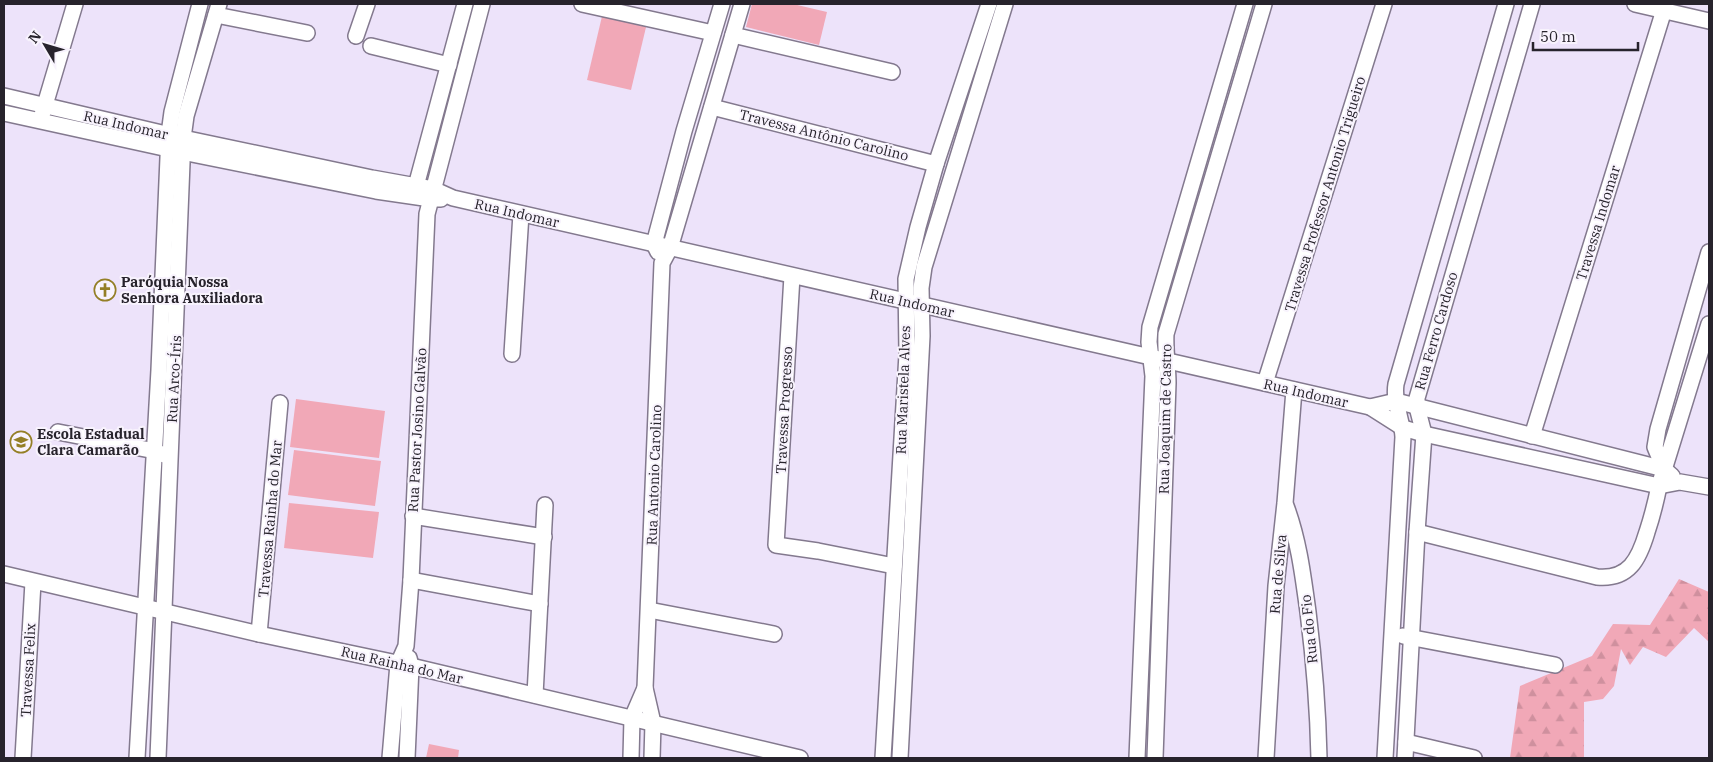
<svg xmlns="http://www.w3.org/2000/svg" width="1713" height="762" font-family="'IBM Plex Serif',serif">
<defs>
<pattern id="forest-firs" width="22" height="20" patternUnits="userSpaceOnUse" patternTransform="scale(1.25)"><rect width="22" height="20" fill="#f1a8b7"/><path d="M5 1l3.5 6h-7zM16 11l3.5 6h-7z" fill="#cf909e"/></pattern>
</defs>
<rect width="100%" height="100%" fill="#ede3fa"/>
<g fill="#f1a8b7">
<polygon points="752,4 793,4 827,12 819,45 746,27"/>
<polygon points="603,12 647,23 631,90 587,80"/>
<polygon points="296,399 385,411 379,458 290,447"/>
<polygon points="294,450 381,461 375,506 288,495"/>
<polygon points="289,503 379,512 373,558 284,548"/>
<polygon points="429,744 459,750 458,758 426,758"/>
</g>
<polygon fill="url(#forest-firs)" points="1679,579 1709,592 1709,642 1694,628 1666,657 1643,647 1630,665 1621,649 1614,686 1603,699 1584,702 1584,758 1510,758 1520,686 1592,656 1613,624 1650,625"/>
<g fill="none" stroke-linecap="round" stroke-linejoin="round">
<g stroke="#83798e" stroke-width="18">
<g id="minor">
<polyline points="582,4 713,33"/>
<polyline points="1635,4 1709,21"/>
<polyline points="216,15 307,33"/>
<polyline points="733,35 892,72"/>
<polyline points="356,36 367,4"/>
<polyline points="371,46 449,65"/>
<polyline points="4,96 183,138 372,178 433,189 453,198 1370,407 1403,428 1424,434 1659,486 1680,482 1709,487"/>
<polyline points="712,107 936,164"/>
<polyline points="4,113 182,152 376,191 431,199 441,199"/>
<polyline points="42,115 75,4"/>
<polyline points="417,196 416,186 465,4"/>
<polyline points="658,252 654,244 684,131 722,4"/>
<polyline points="792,276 776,545 818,551 894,566"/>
<polyline points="512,354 521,214"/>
<polyline points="1265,383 1384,4"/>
<polyline points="1370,407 1396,401 1664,469 1672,476"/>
<polyline points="58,432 155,451 164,455"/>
<polyline points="1532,436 1664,10"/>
<polyline points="1664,469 1655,447 1658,429 1709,252"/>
<path d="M1286,506C1299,541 1303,576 1308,612C1314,660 1318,710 1319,758"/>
<polyline points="413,516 544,537"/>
<path d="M1417,532L1597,577C1629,580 1639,559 1647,532C1652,517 1656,501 1659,486L1709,324"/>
<polyline points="4,574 259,634 411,666 800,758"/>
<polyline points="411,580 540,604"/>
<polyline points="649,610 774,634"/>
<polyline points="259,634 280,403"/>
<polyline points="1403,636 1555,665"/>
<polyline points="535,695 545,505"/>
<polyline points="1406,742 1474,758"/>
<polyline points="23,758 33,582"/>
<polyline points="137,758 159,370 169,134 172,112 200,4"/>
<polyline points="158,758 183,138 186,116 219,4"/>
<polyline points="390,758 398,664 406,646 411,580 427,214 482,4"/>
<polyline points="407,758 411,666 409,658"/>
<polyline points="631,758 632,718 645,688"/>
<polyline points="652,758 653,723 645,688 662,263 670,248 742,4"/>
<polyline points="883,758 907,354 906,279 918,227 936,164 989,4"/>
<polyline points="900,758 922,336 921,288 924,267 1005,4"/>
<polyline points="1137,758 1153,376 1149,342 1150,327 1245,4"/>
<path d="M1155,758L1168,383C1168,367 1165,350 1166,334L1264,4"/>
<polyline points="1266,758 1276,586 1285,503 1294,390"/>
<path d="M1385,758L1403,437C1402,418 1393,403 1396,384L1506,4"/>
<polyline points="1405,758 1417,532 1424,434 1417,407 1417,398 1532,4"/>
</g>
</g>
<use href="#minor" stroke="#fff" stroke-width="15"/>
</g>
<defs>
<g id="church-ring" transform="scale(1.125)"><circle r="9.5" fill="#f8f3fd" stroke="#947f26" stroke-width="1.5"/><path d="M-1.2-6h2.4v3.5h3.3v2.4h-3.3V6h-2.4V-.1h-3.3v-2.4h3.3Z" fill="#947f26"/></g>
<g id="school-ring" transform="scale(1.125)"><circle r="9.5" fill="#f8f3fd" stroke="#947f26" stroke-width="1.5"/><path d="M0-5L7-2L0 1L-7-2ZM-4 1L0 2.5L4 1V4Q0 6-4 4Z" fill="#947f26"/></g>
</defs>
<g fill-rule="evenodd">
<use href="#church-ring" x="105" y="290"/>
<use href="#school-ring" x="21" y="442"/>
</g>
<g text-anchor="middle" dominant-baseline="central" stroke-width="4" stroke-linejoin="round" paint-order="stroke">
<g font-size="14" fill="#27232c" stroke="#f8f3fd">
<text transform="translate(126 125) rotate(13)">Rua Indomar</text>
<text transform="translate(824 135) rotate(14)">Travessa Antônio Carolino</text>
<text transform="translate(1325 194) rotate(-73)">Travessa Professor Antonio Trigueiro</text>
<text transform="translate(517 213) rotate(13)">Rua Indomar</text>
<text transform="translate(1598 223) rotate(-73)">Travessa Indomar</text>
<text transform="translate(912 303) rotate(13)">Rua Indomar</text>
<text transform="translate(1436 331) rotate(-74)">Rua Ferro Cardoso</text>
<text transform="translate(174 379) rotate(-87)">Rua Arco-Íris</text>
<text transform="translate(903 390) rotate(-88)">Rua Maristela Alves</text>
<text transform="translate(1306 393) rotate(13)">Rua Indomar</text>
<text transform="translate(784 410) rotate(-87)">Travessa Progresso</text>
<text transform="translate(1165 419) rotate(-89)">Rua Joaquim de Castro</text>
<text transform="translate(417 430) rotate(-87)">Rua Pastor Josino Galvão</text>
<text transform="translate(654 475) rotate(-88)">Rua Antonio Carolino</text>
<text transform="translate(270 519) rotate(-85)">Travessa Rainha do Mar</text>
<text transform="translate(1278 574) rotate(-85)">Rua de Silva</text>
<text transform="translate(1309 629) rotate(-96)">Rua do Fio</text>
<text transform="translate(402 665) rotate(13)">Rua Rainha do Mar</text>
<text transform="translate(28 670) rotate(-87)">Travessa Felix</text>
</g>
<g font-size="14" font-weight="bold" fill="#27232c" stroke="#f8f3fd" text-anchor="start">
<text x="121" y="282">Paróquia Nossa<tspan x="121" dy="16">Senhora Auxiliadora</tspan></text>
<text x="37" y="434">Escola Estadual<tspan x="37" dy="16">Clara Camarão</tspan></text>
</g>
</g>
<rect width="1713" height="762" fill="none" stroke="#27232c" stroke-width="10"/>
<g transform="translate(45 45) rotate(308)" stroke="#f8f3fd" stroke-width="4" paint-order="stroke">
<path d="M0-4L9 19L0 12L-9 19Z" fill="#27232c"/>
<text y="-8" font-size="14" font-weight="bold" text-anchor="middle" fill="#27232c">N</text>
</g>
<path d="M1533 42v8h105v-8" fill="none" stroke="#27232c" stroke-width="2.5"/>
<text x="1540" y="42" font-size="15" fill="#27232c" stroke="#f8f3fd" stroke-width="4" paint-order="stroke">50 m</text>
</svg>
